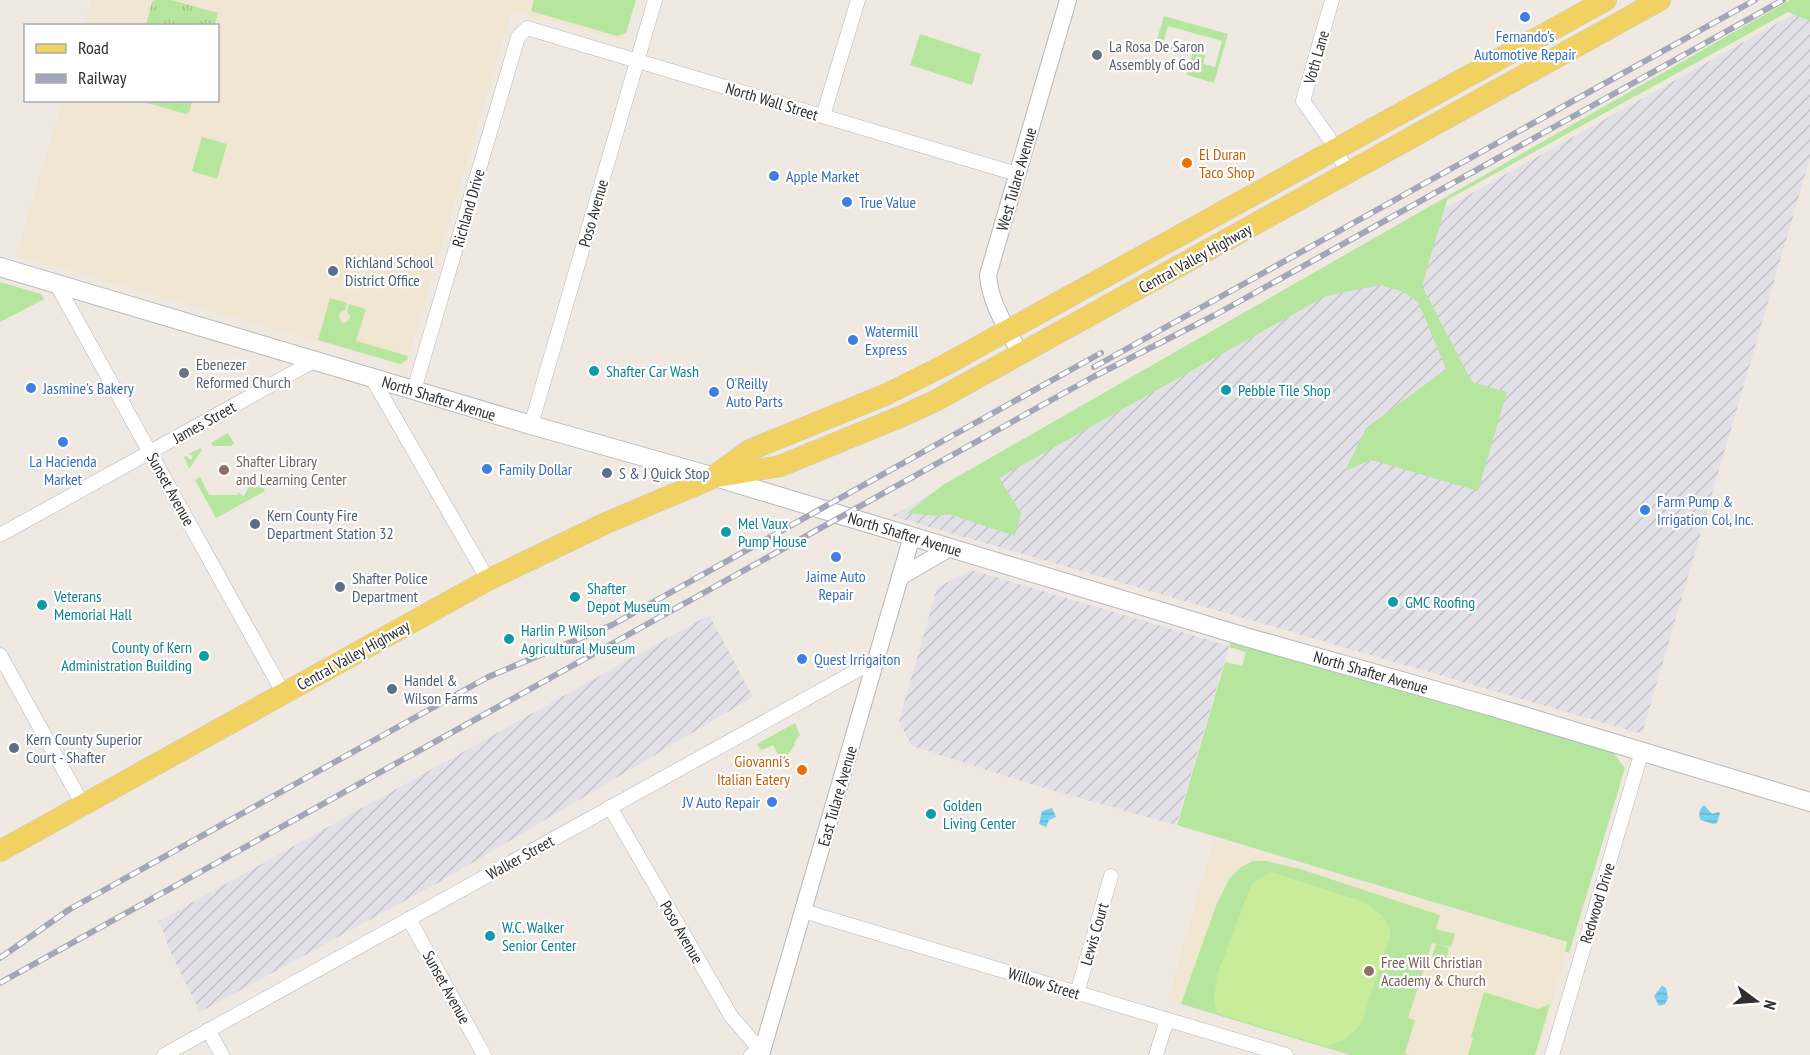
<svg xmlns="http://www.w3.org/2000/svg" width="1810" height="1055" font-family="'PT Sans Narrow',sans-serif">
<defs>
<pattern id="industrial-furrows" width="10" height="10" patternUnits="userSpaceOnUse" patternTransform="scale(1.5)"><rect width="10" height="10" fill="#e3e1e8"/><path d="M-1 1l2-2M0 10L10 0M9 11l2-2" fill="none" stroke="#c3c1c7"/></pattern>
<pattern id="park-tufts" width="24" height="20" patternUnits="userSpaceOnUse" patternTransform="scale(1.5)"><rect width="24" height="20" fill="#b6e59e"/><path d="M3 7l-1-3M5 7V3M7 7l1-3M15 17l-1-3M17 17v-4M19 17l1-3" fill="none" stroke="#9dc588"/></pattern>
<pattern id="water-rules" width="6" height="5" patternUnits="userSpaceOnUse" patternTransform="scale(1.5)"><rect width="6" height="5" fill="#75cff0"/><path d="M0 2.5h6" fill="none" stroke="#66b2ce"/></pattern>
</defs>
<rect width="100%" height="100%" fill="#efe9e1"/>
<g fill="url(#industrial-furrows)">
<polygon points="1810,5 1810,158 1642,734 892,516"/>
<polygon points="971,570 1229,646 1176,825 1037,786 912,746 899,721 937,588"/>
<polygon points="709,615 753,697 445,879 200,1012 170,951 159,921"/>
</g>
<g fill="#f0e6d1">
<polygon points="91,0 635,0 623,40 512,11 406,366 16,256 62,101 218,100 218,26 84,25"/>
<polygon points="1214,839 1569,944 1537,1055 1351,1055 1168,999"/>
</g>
<g fill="#b6e59e">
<polygon points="534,0 636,0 626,33 617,36 531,11"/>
<polygon points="1790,0 1810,0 1810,21 1788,12 1447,200 1423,283 1423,288 1472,382 1507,392 1478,491 1375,461 1368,461 1345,471 1366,428 1446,369 1418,302 1403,292 1381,285 1326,296 999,478 1021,513 1015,536 949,514 940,516 907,513 943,485"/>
<polygon points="1164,16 1228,34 1214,83 1187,75 1193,51 1205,55 1203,64 1215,67 1222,41 1168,26 1163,44 1189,51 1188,55 1155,46"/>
<polygon points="920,34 981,54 972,85 910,65"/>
<polygon points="202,137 227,144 217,179 192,171"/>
<polygon points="0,282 41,294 44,299 0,322"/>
<polygon points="330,298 347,303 345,310 340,312 339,317 343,324 349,320 350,316 347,312 349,304 366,309 356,341 408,356 407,360 400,364 318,340"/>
<polygon points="228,433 234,443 231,446 213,446 211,443"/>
<polygon points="201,448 202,450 189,469 184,457 186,456 191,460 193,456 188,454"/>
<polygon points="200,477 209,495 237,495 239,493 244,496 249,486 262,486 265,491 216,518 195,480"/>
<polygon points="1232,640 1611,750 1625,768 1569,953 1565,951 1567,942 1177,825 1225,662 1242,666 1246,652 1229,647"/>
<polygon points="795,723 800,735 794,743 795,745 783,760 781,760 773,745 762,750 760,749 757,744"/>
<polygon points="1253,861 1266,861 1300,869 1440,915 1436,929 1455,934 1451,947 1432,943 1408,1018 1415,1020 1405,1053 1409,1055 1350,1055 1181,1004 1217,903 1230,878 1241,867"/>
<polygon points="1484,992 1538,1009 1550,1004 1535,1055 1468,1055 1473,1038 1471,1037"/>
</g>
<g fill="url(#park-tufts)">
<polygon points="155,0 171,0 218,13 215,25 146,25 152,2"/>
<polygon points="140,101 192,101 190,111 186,114"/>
<polygon points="1436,944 1449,948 1446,961 1432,958"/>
</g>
<polygon fill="#c9ec9a" points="1271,872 1364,902 1384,917 1391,932 1361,1025 1342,1041 1325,1046 1217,1013 1214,1003 1217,975 1252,883"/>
<g fill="url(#water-rules)">
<path d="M1703,806H1705L1712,814L1718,812L1720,813L1717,823L1713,824L1701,820C1698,815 1699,810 1703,806Z"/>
<polygon points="1052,808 1056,817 1049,820 1046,827 1039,824 1042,811"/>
<polygon points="1662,986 1666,988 1668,998 1665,1004 1659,1006 1654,996"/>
</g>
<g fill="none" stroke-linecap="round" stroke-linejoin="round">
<g stroke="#b4b7c1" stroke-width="15">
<g id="minor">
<polyline points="1332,0 1303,101 1329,138 1348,173"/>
<polyline points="823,116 858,0"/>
<polyline points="57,285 284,694"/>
<polyline points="372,378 488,580"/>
<polyline points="414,390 518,37 527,28 1017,174"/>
<polyline points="531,425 655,0"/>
<polyline points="0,535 314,361"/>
<polyline points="0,655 83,805"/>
<polyline points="610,807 731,1016 761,1051 751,1055"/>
<polyline points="803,911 1286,1055"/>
<polyline points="409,919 484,1055"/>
<polyline points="1077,993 1111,876"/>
<polyline points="208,1030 222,1055"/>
<polyline points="164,1055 876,660"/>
<polyline points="1156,1055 1167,1020"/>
<polyline points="1552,1055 1642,751"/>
</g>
</g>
<g stroke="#b4b7c1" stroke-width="18">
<g id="tertiary">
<path d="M1021,355C1008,330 990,304 988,275L1068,0"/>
<polyline points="900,577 950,548"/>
<polyline points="761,1055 912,536"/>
</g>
</g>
<g stroke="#b4b7c1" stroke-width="20">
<polyline id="secondary" points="0,267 531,425 715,477 1249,638 1490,706 1810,802"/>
</g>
<g stroke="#c9c9c9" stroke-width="22">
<g id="primary">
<polyline points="717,474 750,450 887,394 947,364 1606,0"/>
<polyline points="0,851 488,580 606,523 715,477 780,466 900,417 935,401 1660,0"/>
</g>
</g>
<use href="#minor" stroke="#fff" stroke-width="14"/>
<use href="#tertiary" stroke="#fff" stroke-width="16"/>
<use href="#secondary" stroke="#fff" stroke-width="18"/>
<use href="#primary" stroke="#f2d163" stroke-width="21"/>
<g stroke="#a3a6b8" stroke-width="6">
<g id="rail">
<polyline points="1094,367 1755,0"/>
<polyline points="0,958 70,909 488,677 612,625 1101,353"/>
<polyline points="0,983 1093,377 1215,315 1783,0"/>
</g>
</g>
<use href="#rail" stroke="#fff" stroke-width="4" stroke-dasharray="11" stroke-linecap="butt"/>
</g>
<g fill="#3f7fe0" stroke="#fff" stroke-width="2">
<circle cx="1525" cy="17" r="6"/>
<circle cx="774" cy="176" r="6"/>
<circle cx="847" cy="202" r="6"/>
<circle cx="853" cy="340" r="6"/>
<circle cx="31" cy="388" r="6"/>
<circle cx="714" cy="392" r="6"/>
<circle cx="63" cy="442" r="6"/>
<circle cx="487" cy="469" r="6"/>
<circle cx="1645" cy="510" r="6"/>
<circle cx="836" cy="557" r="6"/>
<circle cx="802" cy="659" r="6"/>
<circle cx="772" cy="802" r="6"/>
</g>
<g fill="#6b7280" stroke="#fff" stroke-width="2">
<circle cx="1097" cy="55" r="6"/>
<circle cx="184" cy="373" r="6"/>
</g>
<g fill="#e8710a" stroke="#fff" stroke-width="2">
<circle cx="1187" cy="163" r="6"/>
<circle cx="802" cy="770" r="6"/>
</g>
<g fill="#5c6f8a" stroke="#fff" stroke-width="2">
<circle cx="333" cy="271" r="6"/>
<circle cx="607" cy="473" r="6"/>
<circle cx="255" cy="524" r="6"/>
<circle cx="340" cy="587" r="6"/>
<circle cx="392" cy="689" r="6"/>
<circle cx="14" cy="748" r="6"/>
</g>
<g fill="#0f9aa8" stroke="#fff" stroke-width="2">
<circle cx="594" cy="371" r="6"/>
<circle cx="1226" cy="390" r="6"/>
<circle cx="726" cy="532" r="6"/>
<circle cx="575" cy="597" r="6"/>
<circle cx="1393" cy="602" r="6"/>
<circle cx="42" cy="605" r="6"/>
<circle cx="509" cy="639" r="6"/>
<circle cx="204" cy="656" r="6"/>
<circle cx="931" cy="814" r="6"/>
<circle cx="490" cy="936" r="6"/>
</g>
<g fill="#8d6e63" stroke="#fff" stroke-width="2">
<circle cx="224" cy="470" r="6"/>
<circle cx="1369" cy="971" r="6"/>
</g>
<g text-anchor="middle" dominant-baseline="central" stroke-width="4.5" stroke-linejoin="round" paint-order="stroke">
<g font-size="16" fill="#366cbe" stroke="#fff" text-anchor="start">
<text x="1525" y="36" text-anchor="middle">Fernando's<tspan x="1525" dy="18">Automotive Repair</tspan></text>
<text x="786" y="176">Apple Market</text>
<text x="859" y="202">True Value</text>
<text x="865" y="331">Watermill<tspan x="865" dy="18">Express</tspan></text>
<text x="726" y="383">O'Reilly<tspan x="726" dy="18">Auto Parts</tspan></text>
<text x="43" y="388">Jasmine's Bakery</text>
<text x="63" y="461" text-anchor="middle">La Hacienda<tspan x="63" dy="18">Market</tspan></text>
<text x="499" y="469">Family Dollar</text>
<text x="1657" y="501">Farm Pump &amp;<tspan x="1657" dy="18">Irrigation Col, Inc.</tspan></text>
<text x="836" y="576" text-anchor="middle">Jaime Auto<tspan x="836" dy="18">Repair</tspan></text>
<text x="814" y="659">Quest Irrigaiton</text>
<text x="760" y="802" text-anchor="end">JV Auto Repair</text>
</g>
<g font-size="16" fill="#5b616d" stroke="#fff" text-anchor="start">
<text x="1109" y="46">La Rosa De Saron<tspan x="1109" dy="18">Assembly of God</tspan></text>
<text x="196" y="364">Ebenezer<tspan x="196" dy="18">Reformed Church</tspan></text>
</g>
<g font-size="16" fill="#2e2e2e" stroke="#fff">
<text transform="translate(1316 57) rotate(-74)">Voth Lane</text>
<text transform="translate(772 101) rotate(17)">North Wall Street</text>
<text transform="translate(1016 179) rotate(-74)">West Tulare Avenue</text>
<text transform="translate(468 208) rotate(-74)">Richland Drive</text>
<text transform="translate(593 213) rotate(-74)">Poso Avenue</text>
<text transform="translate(1195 258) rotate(-29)">Central Valley Highway</text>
<text transform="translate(439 398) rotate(17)">North Shafter Avenue</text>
<text transform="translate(204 422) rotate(-29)">James Street</text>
<text transform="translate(171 489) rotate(61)">Sunset Avenue</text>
<text transform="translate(905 534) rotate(17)">North Shafter Avenue</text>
<text transform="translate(353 655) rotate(-29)">Central Valley Highway</text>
<text transform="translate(1371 672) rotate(16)">North Shafter Avenue</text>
<text transform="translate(837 796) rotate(-74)">East Tulare Avenue</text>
<text transform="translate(520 857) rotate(-29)">Walker Street</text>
<text transform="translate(1597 903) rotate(-73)">Redwood Drive</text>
<text transform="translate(682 932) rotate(60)">Poso Avenue</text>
<text transform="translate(1094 934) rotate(-74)">Lewis Court</text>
<text transform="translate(1044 983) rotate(17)">Willow Street</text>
<text transform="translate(447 987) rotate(61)">Sunset Avenue</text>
</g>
<g font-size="16" fill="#c56008" stroke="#fff" text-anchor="start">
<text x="1199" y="154">El Duran<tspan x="1199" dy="18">Taco Shop</tspan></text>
<text x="790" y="761" text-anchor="end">Giovanni's<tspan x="790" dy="18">Italian Eatery</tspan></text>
</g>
<g font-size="16" fill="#4e5e75" stroke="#fff" text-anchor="start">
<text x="345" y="262">Richland School<tspan x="345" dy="18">District Office</tspan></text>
<text x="619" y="473">S &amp; J Quick Stop</text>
<text x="267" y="515">Kern County Fire<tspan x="267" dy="18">Department Station 32</tspan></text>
<text x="352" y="578">Shafter Police<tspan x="352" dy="18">Department</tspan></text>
<text x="404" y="680">Handel &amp;<tspan x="404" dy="18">Wilson Farms</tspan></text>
<text x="26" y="739">Kern County Superior<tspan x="26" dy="18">Court - Shafter</tspan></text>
</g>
<g font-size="16" fill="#0d838f" stroke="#fff" text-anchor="start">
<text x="606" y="371">Shafter Car Wash</text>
<text x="1238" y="390">Pebble Tile Shop</text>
<text x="738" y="523">Mel Vaux<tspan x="738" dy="18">Pump House</tspan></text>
<text x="587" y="588">Shafter<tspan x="587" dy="18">Depot Museum</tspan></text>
<text x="54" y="596">Veterans<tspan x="54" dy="18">Memorial Hall</tspan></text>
<text x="1405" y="602">GMC Roofing</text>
<text x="521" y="630">Harlin P. Wilson<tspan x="521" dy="18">Agricultural Museum</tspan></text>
<text x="192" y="647" text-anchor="end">County of Kern<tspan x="192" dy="18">Administration Building</tspan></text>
<text x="943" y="805">Golden<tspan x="943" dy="18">Living Center</tspan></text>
<text x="502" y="927">W.C. Walker<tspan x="502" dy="18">Senior Center</tspan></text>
</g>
<g font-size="16" fill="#785e54" stroke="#fff" text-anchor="start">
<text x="236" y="461">Shafter Library<tspan x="236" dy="18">and Learning Center</tspan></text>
<text x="1381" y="962">Free Will Christian<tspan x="1381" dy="18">Academy &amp; Church</tspan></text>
</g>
</g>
<rect x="24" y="24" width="195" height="78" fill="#ffffff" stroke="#ababab" stroke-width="1.5"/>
<rect x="36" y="44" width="30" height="9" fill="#f2d163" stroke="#ababab" stroke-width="1.5"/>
<text x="78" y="54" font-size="18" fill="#2e2e2e">Road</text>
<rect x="36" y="74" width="30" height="9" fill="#a3a6b8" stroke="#ababab" stroke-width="1.5"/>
<text x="78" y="84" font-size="18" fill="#2e2e2e">Railway</text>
<g transform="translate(1756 1001) rotate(106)" stroke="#ffffff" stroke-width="4.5" paint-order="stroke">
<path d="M0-4.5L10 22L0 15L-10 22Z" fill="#2e2e2e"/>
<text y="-9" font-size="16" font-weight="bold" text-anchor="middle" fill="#2e2e2e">N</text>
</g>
</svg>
